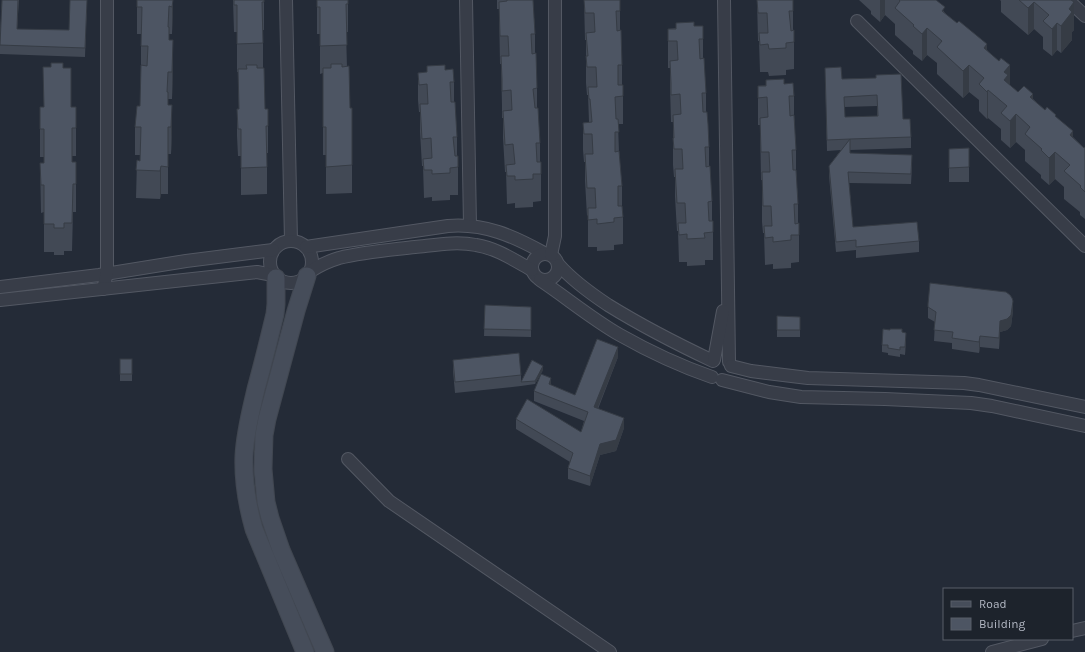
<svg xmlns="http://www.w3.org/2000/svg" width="1085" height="652" font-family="Karla,sans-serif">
<rect width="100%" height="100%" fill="#242b37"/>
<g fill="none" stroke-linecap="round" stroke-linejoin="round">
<g stroke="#535863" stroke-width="14">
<g id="street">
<polyline points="286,0 291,241"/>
<polyline points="466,0 470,225"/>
<polyline points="724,0 729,362"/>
<polyline points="1068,0 1085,16"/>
<polyline points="857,21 1085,246"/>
<circle cx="291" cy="262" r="21"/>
<path d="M306,247L448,226C485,223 513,236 544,253"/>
<circle cx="545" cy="267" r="13"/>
<polyline points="551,255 555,236 555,0"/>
<path d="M559,265C573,281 590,293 608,305C642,326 677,344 713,361"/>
<path d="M311,271C320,265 329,261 339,258C364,252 390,250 415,247C435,245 456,241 476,245C496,248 514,260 532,270"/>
<path d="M540,280C567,298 592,319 620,335C650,352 680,366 712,377"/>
<polyline points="0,287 99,275 186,261 273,250"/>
<polyline points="103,289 107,273 107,0"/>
<polyline points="0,300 257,272 273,275"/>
<polyline points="714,360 723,311"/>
<polyline points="731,366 751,371 808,378 964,383 979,385 1085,407"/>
<polyline points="722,380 769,392 801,397 885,399 971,403 992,406 1085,426"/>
<polyline points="348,459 389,501 610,652"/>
<polyline points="1072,631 1085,628"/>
<polyline points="992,652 1042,639"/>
</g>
</g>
<g stroke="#414751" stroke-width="19">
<g id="secondary">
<polyline points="307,276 296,311 267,419 264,435 263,469 266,502 270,518 281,550 325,652"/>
<path d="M276,278V304L275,314C269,339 263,364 256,389C251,411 245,433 244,456C243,481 247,504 254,529L305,652"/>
</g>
</g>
<use href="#street" stroke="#383d48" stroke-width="12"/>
<use href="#secondary" stroke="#464d5a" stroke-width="17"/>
</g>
<g fill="#424955" fill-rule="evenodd">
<polygon points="2,0 19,0 17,29 69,30 87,0 85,57 0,54 0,35"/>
<polygon points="137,0 173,0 172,34 169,34 169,40 173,67 172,99 168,99 168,105 172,132 171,154 168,154 168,194 161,194 160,199 136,198 137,160 140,161 140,155 135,155 135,127 140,106 141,71 141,34 137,34"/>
<polygon points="233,0 264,0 264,30 263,30 263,68 265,109 268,109 268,153 267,153 267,194 241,195 241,156 238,156 237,136 237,109 239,109 238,72 237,72 237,32 234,32"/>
<polygon points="317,0 348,0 348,32 346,32 347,67 350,108 352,108 352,193 326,194 326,155 323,155 323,73 320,74 320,34 317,34"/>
<polygon points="497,0 533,0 535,34 535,54 537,88 537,108 540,143 540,162 541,174 541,201 533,202 533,207 515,208 515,203 507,204 506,172 505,172 503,138 503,118 502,118 502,106 501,64 500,64 499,9 497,9"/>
<polygon points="584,0 620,0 620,31 622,65 622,85 623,96 623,124 618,124 619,152 622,186 622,206 623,217 623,244 614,245 614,250 597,251 597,247 588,247 588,215 587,216 585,181 585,162 584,162 583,150 583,123 589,122 588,95 587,95 586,83 586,40 585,40"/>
<polygon points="757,0 793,0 793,30 794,42 794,69 786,70 786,75 769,76 768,72 760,72 759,41 758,41"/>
<polygon points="859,0 936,0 945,13 987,50 1010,85 1018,92 1033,99 1045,110 1056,117 1073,137 1084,148 1085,147 1085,219 1080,215 1080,212 1064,199 1064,187 1055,179 1049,185 1041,178 1041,175 1025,161 1025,150 1016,142 1010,148 1001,140 1001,129 988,118 987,119 979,111 979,100 969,92 963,98 937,74 937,63 927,55 922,61 913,54 913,51 895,35 895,24 885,15 880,22 871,14 871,11"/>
<polygon points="1000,0 1071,0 1074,30 1072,32 1072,40 1061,53 1057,50 1052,56 1043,49 1043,37 1034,29 1028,35 1001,12 1001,1"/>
<polygon points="694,26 703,39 703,58 706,93 706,112 709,147 709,167 712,201 712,221 713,232 713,260 705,260 705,265 687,266 687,262 679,262 678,231 677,231 675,197 675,177 674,177 673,165 673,122 671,122 670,88 670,68 668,68 668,29"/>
<polygon points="43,67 63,68 71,107 76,107 76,156 72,156 72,162 76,162 76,212 73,212 72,251 64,251 64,255 54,255 54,252 44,252 44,212 41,213 40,163 44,163 44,157 40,157 40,107 44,107"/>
<path d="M825,68L842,79L876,78L903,119L911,137V148L850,150V153L912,166L911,184L849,183L853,227L919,241V252L856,258V250L836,252L829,176V166L841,150L827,151ZM877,106V116L845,117L844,107Z"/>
<polygon points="445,70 454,82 454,102 457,137 457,156 458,167 458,195 450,195 450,200 432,201 432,197 424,198 423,166 422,166 420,132 420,112 419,112 418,100 418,73"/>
<polygon points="784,84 794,96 794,115 796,150 796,170 798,204 798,223 799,235 799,262 791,263 791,268 773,269 773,264 765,265 764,233 763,233 762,222 762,180 761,180 760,125 758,125 758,86"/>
<polygon points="969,148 969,182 949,182 949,149"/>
<polygon points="928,304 1013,311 1011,326 1007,330 1000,332 999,349 980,347 979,353 952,349 952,343 934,341 935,322 928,318"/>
<polygon points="485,305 531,307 531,337 484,336"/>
<polygon points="777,316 800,317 800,337 777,337"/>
<polygon points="902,332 906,340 905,355 900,354 900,357 888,355 888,353 882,352 882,345"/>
<polygon points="618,357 598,409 624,428 616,451 600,455 590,486 568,479 568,468 570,462 516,429 516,419 581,432 584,421 534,401 534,391 551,385 575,395"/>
<rect x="120" y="359" width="12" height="22"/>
<polygon points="453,360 521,375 521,386 455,393 453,371"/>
<polygon points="543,370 535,384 521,386 521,382"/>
</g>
<g fill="#363c45">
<polygon points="173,0 173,12 172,34 172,7"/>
<polygon points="880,0 885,0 885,15 880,22"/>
<polygon points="1034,2 1034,29 1028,35 1028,8"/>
<polygon points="1074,2 1074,30 1072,32 1072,40 1061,53 1061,26 1069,9"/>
<polygon points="1057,23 1057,50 1052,56 1052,29"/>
<polygon points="927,28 927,55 922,61 922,34"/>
<polygon points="173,40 173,67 172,99 172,72"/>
<polygon points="987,44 987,72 984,48"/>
<polygon points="969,65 969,92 963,98 963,71"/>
<polygon points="1010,65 1010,93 1004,104 1004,72"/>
<polygon points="988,90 988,118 987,119 987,92"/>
<polygon points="1033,94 1033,121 1030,97"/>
<polygon points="172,105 172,132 171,154 171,127"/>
<polygon points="1016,114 1016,142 1010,148 1010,121"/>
<polygon points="1073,131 1073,159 1070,135"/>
<polygon points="1055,152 1055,179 1049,185 1049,158"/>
<polygon points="161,166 161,194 160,199 160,171"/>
<polygon points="1013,301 1013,311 1011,326 1007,330 1000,332 999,349 999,338 1000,321"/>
<polygon points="906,333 906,340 905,355 905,347"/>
<polygon points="980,336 980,347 979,353 979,342"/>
<polygon points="618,347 618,357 594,417 594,407"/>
<polygon points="543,366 543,370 535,384 535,381"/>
<polygon points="551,378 551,388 549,384"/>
<polygon points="624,418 624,428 616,451 600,455 590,486 590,476 600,444"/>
</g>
<g fill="#4d5563" stroke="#363c45" fill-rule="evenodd">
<polygon points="2,0 18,0 17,29 69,30 70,0 87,0 85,48 0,45"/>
<polygon points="137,0 173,0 172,7 169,6 168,27 169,27 169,40 173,40 172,72 168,72 167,92 168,92 168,105 172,105 171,127 168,127 168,167 161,166 160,171 136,170 137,160 140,161 141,127 135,127 137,106 140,106 141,65 147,66 148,46 141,46 142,7 137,7"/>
<polygon points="234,0 264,0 264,2 262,2 263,43 237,44 237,5 234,5"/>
<polygon points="317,0 348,0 348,4 346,4 347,45 320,46 320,7 317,7"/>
<polygon points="507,0 533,0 535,34 531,34 532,54 536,53 537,88 533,89 535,108 538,108 540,143 536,143 537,162 541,162 541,174 533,174 533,179 515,180 515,176 507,176 506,165 515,164 513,144 505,145 503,111 512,110 511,90 502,91 502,79 501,56 509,56 508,36 500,36 499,2 507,1"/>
<polygon points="584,0 620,0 620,11 616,11 617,31 621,30 622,65 618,65 618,85 623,85 623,96 615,97 616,119 618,119 619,132 615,132 615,152 619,151 622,186 618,186 618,206 622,206 623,217 614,218 614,222 597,224 597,219 588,220 588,208 596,208 595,188 587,188 585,154 593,154 592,134 584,134 583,123 592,122 590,99 589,99 588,87 597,87 596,67 587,67 586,56 588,56 586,33 595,32 594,13 585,13"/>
<polygon points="757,0 793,0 793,11 789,11 791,31 794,30 794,42 786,43 786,48 769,49 768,44 760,45 759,33 768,33 767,13 758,13"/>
<polygon points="899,0 936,0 945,7 942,11 957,23 959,21 987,44 984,48 999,61 1001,58 1010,65 1004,72 1008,75 1004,80 1018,92 1024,86 1033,94 1030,97 1045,110 1047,107 1056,115 1055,116 1073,131 1070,135 1084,148 1085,147 1085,192 1080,187 1081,186 1064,171 1070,165 1055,152 1049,158 1041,150 1042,149 1025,134 1030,127 1016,114 1010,121 1001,113 1007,106 988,90 987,92 979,84 984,78 969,65 963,71 937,47 942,41 927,28 922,34 913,26 914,25 895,8 900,1"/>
<polygon points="1019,0 1071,0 1074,2 1069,9 1072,12 1061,26 1057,23 1052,29 1043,21 1049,15 1034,2 1028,8"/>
<polygon points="694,22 694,26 703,26 703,39 699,39 700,59 704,58 706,93 702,93 703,112 707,112 708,124 709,147 705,147 706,167 710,166 712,201 708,202 709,221 713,221 713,232 704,233 705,238 687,239 687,234 679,235 678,223 686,223 685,203 677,203 675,169 683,169 682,149 674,149 673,138 674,138 673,115 681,114 680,94 671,95 671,83 670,61 678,60 677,41 668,41 668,29 676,29 676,23"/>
<polygon points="51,63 63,63 63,68 71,68 71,107 76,107 76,128 72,128 72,162 76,162 76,184 73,184 72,223 64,223 64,228 54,228 54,224 44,224 44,185 41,185 40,163 44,163 44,129 40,129 40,107 44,107 43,67 51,67"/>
<polygon points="331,64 342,64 342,67 349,66 350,108 352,108 352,165 326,167 326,127 323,127 323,68 331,68"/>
<polygon points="246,65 257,65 257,68 264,68 265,109 268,109 268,126 266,126 267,167 241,168 241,129 238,129 237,109 239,109 238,69 247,69"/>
<polygon points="445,65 445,70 453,69 454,82 450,82 451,102 455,102 457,137 453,137 455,156 458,156 458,167 450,168 450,173 432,174 432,170 424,170 423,159 432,158 431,138 422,139 420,104 428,104 427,84 419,85 418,73 427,72 427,66"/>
<path d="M841,67L842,79L876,78V75L901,74L903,119H910L911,137L850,139V153L912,155L911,174L848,172L853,227L917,222L919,241L856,247V240L836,242L829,166L850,139L827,140L825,68ZM877,95L878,116L845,117L844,97Z"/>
<polygon points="784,79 784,84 793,83 794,96 789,96 790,116 794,115 796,150 792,150 793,170 796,170 798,204 794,204 795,224 799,223 799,235 791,235 791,240 773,242 773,237 765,238 764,226 772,226 771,206 763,206 762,172 770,172 769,152 761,152 760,118 768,117 767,97 758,98 758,86 766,86 766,80"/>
<polygon points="969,148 969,167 949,168 949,149"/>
<polygon points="930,283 1006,292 1010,295 1012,298 1013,301 1011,315 1007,319 1000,321 999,338 980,336 979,342 952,338 953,332 934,330 936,312 928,307 928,304"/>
<polygon points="485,305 531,307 531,330 484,329"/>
<polygon points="777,316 800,317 800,330 777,330"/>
<polygon points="883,329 890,330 890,329 902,329 902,332 906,333 905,347 900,347 900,350 888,348 888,345 882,345"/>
<polygon points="597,339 618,347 594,407 624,418 616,440 600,444 590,476 568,468 573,453 516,419 527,399 581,432 588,412 534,391 541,374 551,378 549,384 575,395"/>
<polygon points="519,353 521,375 455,382 453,360"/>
<rect x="120" y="359" width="12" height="15"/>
<polygon points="532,360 543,366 535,381 521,382"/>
</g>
<rect x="943" y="588" width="130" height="52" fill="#1d232c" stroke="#595f69"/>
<rect x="951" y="601" width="20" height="6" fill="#464d5a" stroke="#595f69"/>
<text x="979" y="608" font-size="12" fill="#b3b8c4">Road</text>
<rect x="951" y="618" width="20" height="12" fill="#4d5563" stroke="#595f69"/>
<text x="979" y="628" font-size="12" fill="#b3b8c4">Building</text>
</svg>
